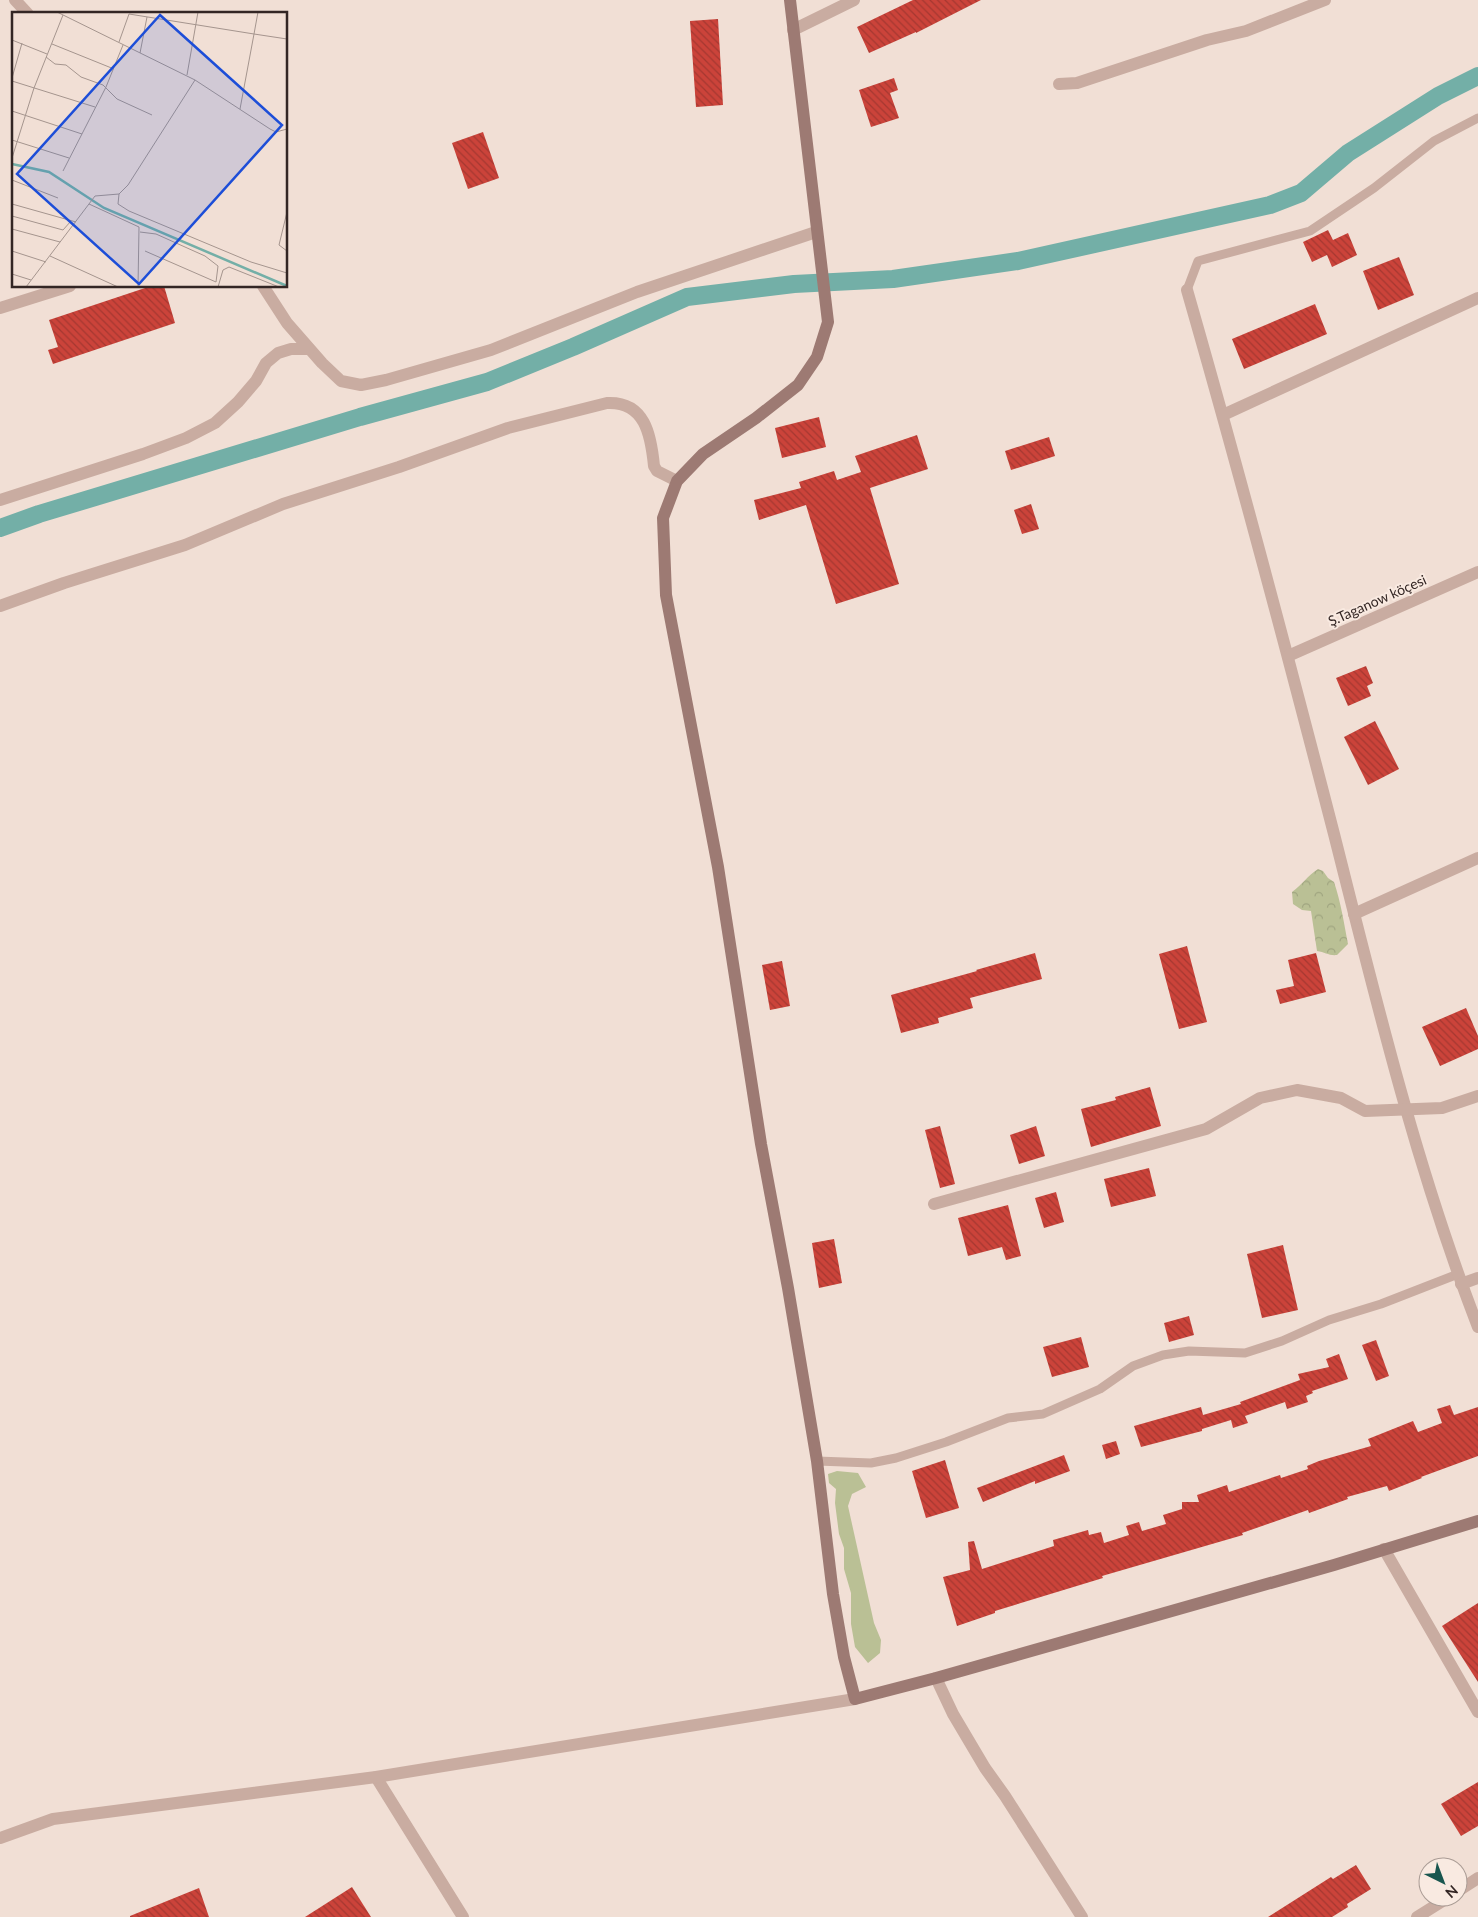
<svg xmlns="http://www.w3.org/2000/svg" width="1478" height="1917" font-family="Lato,sans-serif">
<defs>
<pattern id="forest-crowns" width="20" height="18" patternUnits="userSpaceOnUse" patternTransform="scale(1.25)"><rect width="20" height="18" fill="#bac095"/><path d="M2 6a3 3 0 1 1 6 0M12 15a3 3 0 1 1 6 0" fill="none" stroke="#a0a580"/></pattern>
<pattern id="building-back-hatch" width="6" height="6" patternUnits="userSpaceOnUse" patternTransform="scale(1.25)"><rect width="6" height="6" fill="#cb433a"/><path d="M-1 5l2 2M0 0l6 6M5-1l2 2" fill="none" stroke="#a53831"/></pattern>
</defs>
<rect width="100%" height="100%" fill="#f1dfd5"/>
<polygon fill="#bac095" points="837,1471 858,1473 866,1487 852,1494 848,1506 874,1623 881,1640 880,1653 868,1663 855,1647 851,1624 851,1593 844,1569 844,1548 839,1534 835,1503 836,1489 829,1483 828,1474"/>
<path fill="url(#forest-crowns)" d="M1318,869L1323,871L1328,878L1334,882C1341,903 1344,923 1348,944L1337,955C1329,956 1325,952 1317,951L1311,911L1302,910L1293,904L1292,892C1303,884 1307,876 1318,869Z"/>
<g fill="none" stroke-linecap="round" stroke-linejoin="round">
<polyline stroke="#73afa7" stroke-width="18" points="0,528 39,514 360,417 487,382 573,347 687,297 794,284 893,279 1018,261 1270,205 1301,193 1348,153 1438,96 1478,76"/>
</g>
<g fill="url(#building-back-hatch)">
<polygon points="913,0 981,0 916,33 916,32 869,53 857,27"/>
<polygon points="718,19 723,105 696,107 690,21"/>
<polygon points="894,78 898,90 890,93 899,118 871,127 859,90"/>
<polygon points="483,132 499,178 468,189 452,143"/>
<polygon points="1328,230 1333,240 1348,233 1357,255 1332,267 1327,255 1312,262 1303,242"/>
<polygon points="1399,257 1414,295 1378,310 1363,271"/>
<polygon points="151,286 164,286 175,323 53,364 48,350 58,347 49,320"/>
<polygon points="1315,304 1327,334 1244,369 1232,339"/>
<polygon points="819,417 826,447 782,458 775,428"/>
<polygon points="917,435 928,469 870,488 899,584 836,604 806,505 759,520 754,500 801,488 799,482 834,471 837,480 861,472 855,456"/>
<polygon points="1049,437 1055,456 1011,470 1005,451"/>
<polygon points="1031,504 1039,529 1022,534 1014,510"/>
<polygon points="1366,666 1373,683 1367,686 1371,696 1348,706 1336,678"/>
<polygon points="1375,721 1399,769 1368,785 1344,737"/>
<polygon points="1187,946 1207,1022 1179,1029 1159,954"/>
<polygon points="1035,953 1042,979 970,998 973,1008 938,1018 939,1023 901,1033 891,995 977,971 976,970"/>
<polygon points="1316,953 1326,992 1280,1004 1276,990 1294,986 1288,960"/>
<polygon points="782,961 790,1006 770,1010 762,965"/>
<polygon points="1466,1008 1478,1036 1478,1049 1440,1066 1422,1027"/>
<polygon points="1150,1087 1161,1126 1091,1147 1081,1109 1116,1100 1115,1097"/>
<polygon points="940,1126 955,1184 940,1188 925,1130"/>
<polygon points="1036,1126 1045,1156 1019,1164 1010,1135"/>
<polygon points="1149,1168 1156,1196 1111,1207 1104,1179"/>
<polygon points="1056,1192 1064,1222 1044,1228 1035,1198"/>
<polygon points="1008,1205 1021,1256 1006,1260 1002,1247 968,1256 958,1218"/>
<polygon points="834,1239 842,1283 819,1288 812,1243"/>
<polygon points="1283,1245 1298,1310 1262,1318 1247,1254"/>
<polygon points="1189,1316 1194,1335 1169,1342 1164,1323"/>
<polygon points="1081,1337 1089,1367 1052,1377 1043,1347"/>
<polygon points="1376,1340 1389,1376 1376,1381 1362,1345"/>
<polygon points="1339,1354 1348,1379 1312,1391 1313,1393 1306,1396 1308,1402 1287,1409 1285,1402 1245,1416 1248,1423 1233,1428 1231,1420 1202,1429 1202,1431 1141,1447 1134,1426 1201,1407 1203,1415 1241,1404 1240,1402 1300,1380 1298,1374 1329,1367 1326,1359"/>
<polygon points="1450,1405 1454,1415 1478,1407 1478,1456 1421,1477 1422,1478 1389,1491 1387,1486 1347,1497 1348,1499 1309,1513 1308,1510 1242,1533 1243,1535 1102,1576 1103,1578 995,1611 995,1613 957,1626 943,1577 970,1570 968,1542 974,1541 982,1569 1054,1546 1053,1540 1088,1530 1089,1535 1101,1532 1104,1543 1129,1535 1126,1526 1139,1522 1142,1531 1166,1524 1163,1515 1182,1509 1182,1502 1199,1502 1197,1495 1227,1485 1229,1492 1280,1475 1281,1478 1308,1469 1307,1466 1319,1461 1371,1446 1368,1439 1413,1421 1418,1432 1442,1423 1437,1409"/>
<polygon points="1116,1441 1120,1454 1106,1459 1102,1445"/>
<polygon points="1064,1455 1070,1471 1035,1484 1035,1481 983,1502 977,1488"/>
<polygon points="945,1460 959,1508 926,1518 912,1471"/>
<polygon points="1478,1603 1478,1682 1442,1626"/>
<polygon points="1478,1782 1478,1826 1461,1836 1441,1804"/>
<polygon points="1356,1865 1371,1889 1347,1904 1348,1907 1332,1917 1268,1917 1331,1877 1333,1879"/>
<polygon points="352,1887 371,1917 305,1917"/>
<polygon points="199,1888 209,1917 130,1917 130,1916"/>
</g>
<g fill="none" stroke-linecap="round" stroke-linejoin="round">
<g stroke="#c9aca1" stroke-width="9">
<polyline points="1187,290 1198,261 1310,231 1374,188 1434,141 1478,118"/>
<polyline points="817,1461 871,1463 896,1458 946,1442 1008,1418 1043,1414 1100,1389 1133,1366 1163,1355 1189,1351 1245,1353 1282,1341 1329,1320 1381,1304 1458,1274"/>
</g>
<g stroke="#c9aca1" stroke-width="12">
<polyline points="15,0 28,14"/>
<polyline points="793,30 854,0"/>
<polyline points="1059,84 1077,83 1207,40 1246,31 1325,0"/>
<polyline points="263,286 287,323 322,363 341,381 361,385 386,380 491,350 637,292 816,232"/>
<path d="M1187,290C1239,471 1287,652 1334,834C1376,1000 1416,1167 1478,1327"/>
<polyline points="0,308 70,286"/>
<polyline points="1223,415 1478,298"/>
<polyline points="0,500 143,454 186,438 215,423 238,402 256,381 266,363 278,353 291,349 309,349"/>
<path d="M0,606L64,583L185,545L283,504L399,467L508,428L607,403C645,401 651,435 654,466L657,471L677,481"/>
<polyline points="1288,656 1478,572"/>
<polyline points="1354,914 1478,858"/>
<polyline points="934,1204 1206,1129 1260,1098 1297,1090 1341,1098 1365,1111 1442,1108 1478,1096"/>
<polyline points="1461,1284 1478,1278"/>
<polyline points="1384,1549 1478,1712"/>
<polyline points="936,1678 953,1714 985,1768 1005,1796 1082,1917"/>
<polyline points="376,1777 463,1917"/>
<polyline points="0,1838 53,1819 376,1777 855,1699"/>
<polyline points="1458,1891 1478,1878"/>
<polyline points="1417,1917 1449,1897"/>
</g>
<polyline stroke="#9d7a73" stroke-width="12" points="790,0 828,322 817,357 798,385 756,418 703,454 677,481 663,518 666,595 718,867 761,1144 788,1288 817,1461 833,1594 844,1657 855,1699 936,1678 1334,1565 1478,1521"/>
</g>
<g text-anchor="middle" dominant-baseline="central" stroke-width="4" stroke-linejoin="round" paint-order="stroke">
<g font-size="14" fill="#332624" stroke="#f9eae1">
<text transform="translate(1377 600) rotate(-24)">Ş.Taganow köçesi</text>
</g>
</g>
<g transform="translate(12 12)">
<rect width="275" height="275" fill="#f1dfd5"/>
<path fill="none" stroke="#73afa7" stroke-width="2.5" d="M0,152L37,160L92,196L275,274"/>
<path fill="none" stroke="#a5958e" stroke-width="1" d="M45,0L183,68L258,117L264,120L275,117M246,0L242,22L275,27M0,28L35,42M107,30L117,2L242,22L228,97M40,32L102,57M128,41L135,5M34,45L43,52L54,53L69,65L91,73L105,87L140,103M175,63L186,0M0,66L10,31M0,69L83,95M0,99L70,122M0,128L57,146M0,146L22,76L51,3M51,159L94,75L111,33M0,168L46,186M107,182L106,192L117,199L239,250L275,261M0,192L64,210M77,192L127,215L126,275M275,200L267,233L275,239M0,204L51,218L59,209M0,217L48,230M128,220L144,222L193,244L206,254L204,270L133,239M0,239L34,250M38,244L106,275M0,262L19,268M14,275L83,184L107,182L116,173L183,68M206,275L211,258L217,255L267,275"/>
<path fill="#1d4ed8" fill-opacity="0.15" stroke="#1d4ed8" stroke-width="2.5" d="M148,3L270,113L127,272L5,162Z"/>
<rect width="275" height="275" fill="none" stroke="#332624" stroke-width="2.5"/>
</g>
<g transform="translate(1443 1882) rotate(138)"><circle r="24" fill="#f9eae1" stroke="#aa9c95"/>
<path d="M0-4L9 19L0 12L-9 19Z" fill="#19564f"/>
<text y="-8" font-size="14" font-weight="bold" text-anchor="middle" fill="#332624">N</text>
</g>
</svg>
